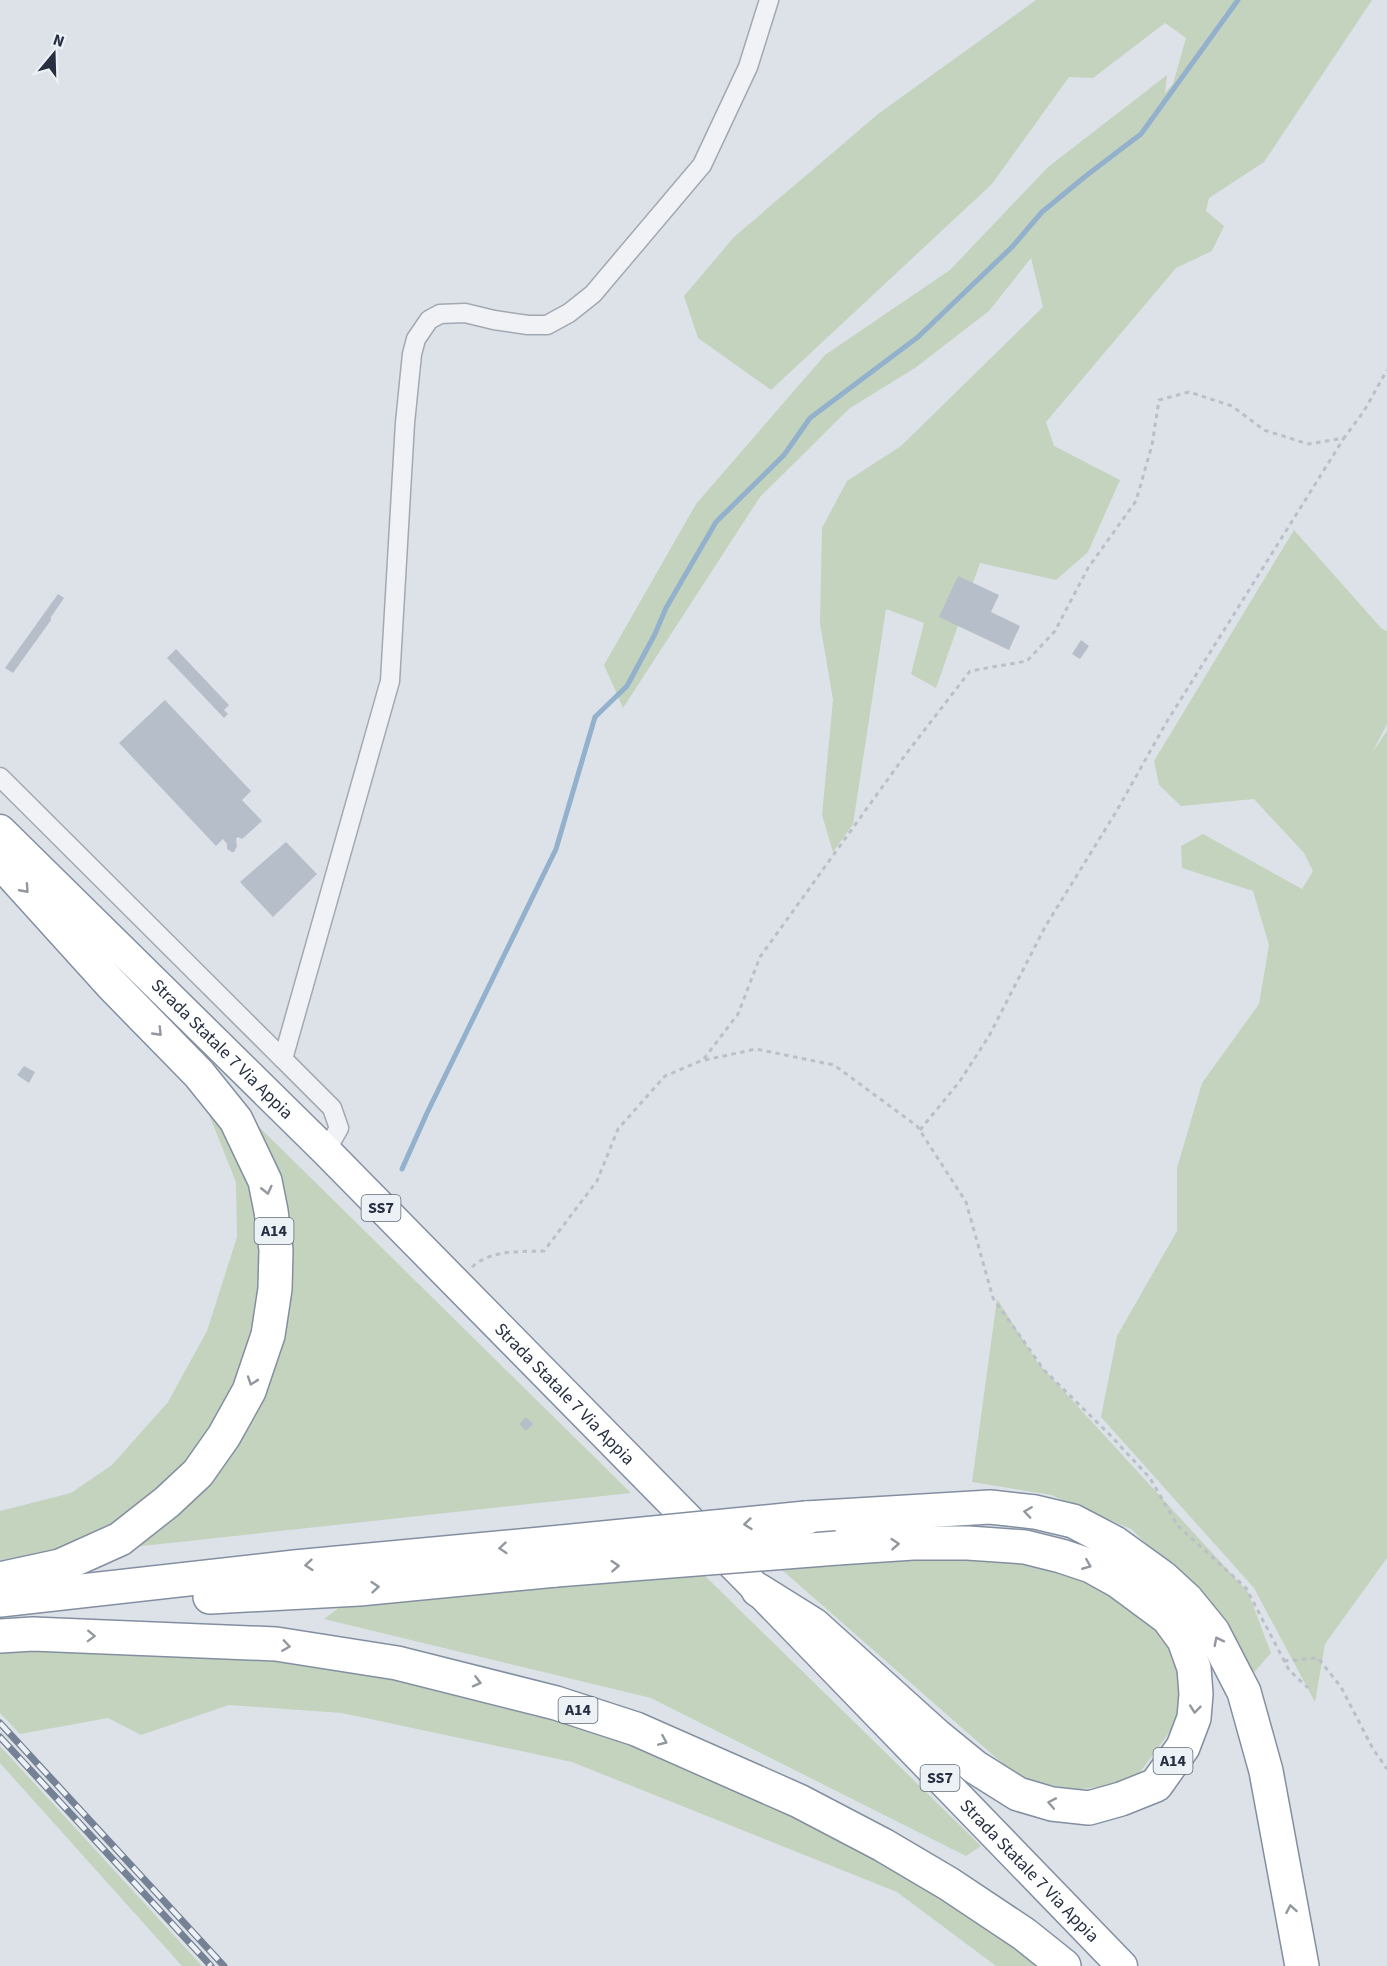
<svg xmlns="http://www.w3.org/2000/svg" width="1387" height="1966" font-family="'Source Sans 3',sans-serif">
<rect width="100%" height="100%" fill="#dde2e9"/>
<g fill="#c3d3bd">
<polygon points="1036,0 1372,0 1264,162 1209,198 1206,211 1224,226 1212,251 1176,268 1046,422 1054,446 1120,480 1088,552 1056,580 980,563 936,688 911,674 924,623 886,609 853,824 833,852 822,815 833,700 820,623 822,528 847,481 901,446 1043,307 1031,258 989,311 915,368 850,408 760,497 623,708 604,665 696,504 825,355 950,270 1048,167 1167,75 1165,93 1173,84 1186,38 1165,23 1093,78 1069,77 992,184 771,390 698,338 684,296 734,237 878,114"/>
<polygon points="1294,530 1382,629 1387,631 1387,724 1372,753 1387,731 1387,1558 1325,1644 1315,1702 1254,1588 1101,1417 1117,1336 1177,1231 1177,1168 1202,1083 1259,1004 1269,945 1253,891 1182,868 1181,846 1203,834 1302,889 1313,871 1304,853 1254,799 1181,806 1159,785 1154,761"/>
<polygon points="214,1091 264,1183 271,1293 218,1429 148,1505 56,1551 0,1560 0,1511 71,1493 112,1465 168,1402 207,1331 237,1237 236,1182 208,1112"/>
<polygon points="246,1114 631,1493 105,1550 207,1462 275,1332"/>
<polygon points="997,1299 1038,1363 1248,1592 1271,1653 1251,1676 1214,1609 1131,1529 1051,1495 972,1482"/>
<polygon points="976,1552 1046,1557 1177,1631 1183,1714 1132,1783 1073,1790 1018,1777 781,1569"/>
<polygon points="700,1571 981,1846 966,1856 651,1698 324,1619 348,1601"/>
<polygon points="0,1648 355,1654 630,1728 805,1805 1057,1966 996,1966 897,1892 572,1762 342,1713 229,1705 141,1735 108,1718 20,1734 0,1713"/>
<polygon points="0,1746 202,1966 182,1966 0,1763"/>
</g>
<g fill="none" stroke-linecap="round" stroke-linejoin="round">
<polyline stroke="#93b0cd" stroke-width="5" points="402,1169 427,1113 556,849 595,717 627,686 655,634 666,608 716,522 784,455 810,418 918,337 1012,247 1042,212 1087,175 1141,134 1238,0"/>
</g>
<g fill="#b6bec9">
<polygon points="958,576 999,595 991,612 1020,626 1009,650 939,617"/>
<polygon points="58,594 64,598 51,617 51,620 13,673 5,668"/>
<polygon points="1081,640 1089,646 1080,659 1072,654"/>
<polygon points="176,649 229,705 224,710 228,714 224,718 167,658"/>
<polygon points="165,700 251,791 242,800 262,821 242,839 238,837 236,839 237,846 234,852 232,852 227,849 227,844 223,839 216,846 119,743"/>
<polygon points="286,842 317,874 273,917 240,882"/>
<polygon points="24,1066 35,1072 29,1083 17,1075"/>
<polygon points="526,1417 533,1424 526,1431 519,1424"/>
</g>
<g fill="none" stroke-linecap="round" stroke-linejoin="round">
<g stroke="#a2a9b3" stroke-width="21">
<g id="minor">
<polyline points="0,777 283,1059"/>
<polyline points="326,1151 339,1128 332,1108 283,1059 390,681 405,423 412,354 416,339 429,320 440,314 465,313 494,320 528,325 547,325 569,313 593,294 702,165 748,67 769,0"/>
</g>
</g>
<g stroke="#838fa1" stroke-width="33">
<g id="trunk">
<path id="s1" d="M0,830L326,1151L758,1590L1122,1966"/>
</g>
</g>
<g stroke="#838fa1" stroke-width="36">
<g id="motorway">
<polyline points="0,838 7,869 112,985 199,1074 236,1120 265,1181 271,1211 276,1250 275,1289 268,1335 249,1391 224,1436 198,1473 167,1502 120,1539 60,1566 0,1579"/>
<polyline points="806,1518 990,1507 1035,1512 1073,1521 1115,1543 1162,1577 1187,1600 1213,1632 1244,1692 1266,1771 1302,1966"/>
<polyline points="758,1590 814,1625 937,1736 975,1767 1018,1794 1052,1804 1089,1808 1121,1799 1156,1785 1183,1747 1194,1718 1196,1694 1194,1668 1184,1640 1168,1618 1118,1581 1091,1566 1061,1556 1025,1547 968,1543 913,1543 837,1548"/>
<polyline points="210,1597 359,1589 556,1570"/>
<polyline points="0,1600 295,1567 562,1542"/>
<polyline points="0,1636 33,1634 276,1644 397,1663 556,1703 636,1729 799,1801 883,1845 949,1884 1024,1934 1064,1966"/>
</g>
</g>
<g stroke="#bbbfc7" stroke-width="3" stroke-dasharray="4.5 4.5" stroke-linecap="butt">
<polyline points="705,1060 756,1049 834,1065 917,1126 966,1202 993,1298 1044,1370 1110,1435 1150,1478 1177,1525 1246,1588 1289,1670 1308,1688"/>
<polyline points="920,1130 960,1081 989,1036 1045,927 1116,812 1166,723 1344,438"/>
<path d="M472,1267C492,1249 520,1252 544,1251L597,1181L618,1129L665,1076L703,1060L738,1014L760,957L906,754L970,671L1027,661L1055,631L1088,568L1136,501L1152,445L1159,400L1189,392L1232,406L1264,430L1308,444L1344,438L1364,411L1387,370"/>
<polyline points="1284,1661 1318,1658 1341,1687 1373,1749 1387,1769"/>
</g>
<use href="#minor" stroke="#f0f2f6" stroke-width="18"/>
<use href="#trunk" stroke="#fff" stroke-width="30"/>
<use href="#motorway" stroke="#fff" stroke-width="33"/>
<g stroke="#758194" stroke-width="7">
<g id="rail">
<polyline points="0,1723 224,1966"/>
<polyline points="0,1737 211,1966"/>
</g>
</g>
<use href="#rail" stroke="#ecf1f6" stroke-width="4.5" stroke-dasharray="14" stroke-linecap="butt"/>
<g stroke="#838fa1" stroke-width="36" stroke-linecap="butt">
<g id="motorway-bridge">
<polyline points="562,1542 806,1518"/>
<polyline points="556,1570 837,1548"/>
</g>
</g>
<use href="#motorway-bridge" stroke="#fff" stroke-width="33"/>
</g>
<defs><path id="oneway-chevron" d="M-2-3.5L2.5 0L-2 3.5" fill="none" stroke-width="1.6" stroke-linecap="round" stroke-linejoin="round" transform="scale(1.5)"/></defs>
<g stroke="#9297a0">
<use href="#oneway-chevron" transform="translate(25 889) rotate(48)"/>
<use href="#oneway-chevron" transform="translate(158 1032) rotate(46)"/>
<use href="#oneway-chevron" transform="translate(267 1190) rotate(77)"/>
<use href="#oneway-chevron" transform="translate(252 1381) rotate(109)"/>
<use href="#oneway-chevron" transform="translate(1028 1512) rotate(-172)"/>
<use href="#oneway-chevron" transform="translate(748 1524) rotate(174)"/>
<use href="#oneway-chevron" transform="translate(895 1544) rotate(-4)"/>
<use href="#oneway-chevron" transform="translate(503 1548) rotate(175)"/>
<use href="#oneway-chevron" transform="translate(309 1565) rotate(175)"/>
<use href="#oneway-chevron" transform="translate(1087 1565) rotate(22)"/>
<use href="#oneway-chevron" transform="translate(615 1566) rotate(-4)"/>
<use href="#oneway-chevron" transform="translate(375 1587) rotate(-5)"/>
<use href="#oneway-chevron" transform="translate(91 1636) rotate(2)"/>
<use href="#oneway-chevron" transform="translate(1218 1641) rotate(-117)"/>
<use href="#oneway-chevron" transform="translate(286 1646) rotate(8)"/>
<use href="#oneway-chevron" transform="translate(477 1682) rotate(14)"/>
<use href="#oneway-chevron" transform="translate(1195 1709) rotate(96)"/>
<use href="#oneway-chevron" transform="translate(663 1741) rotate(23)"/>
<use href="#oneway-chevron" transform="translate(1052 1803) rotate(-169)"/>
<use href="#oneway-chevron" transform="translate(1291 1909) rotate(-100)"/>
</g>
<g text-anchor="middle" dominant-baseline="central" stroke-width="6" stroke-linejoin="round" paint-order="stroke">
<g fill="#ecf1f6" stroke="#616977" stroke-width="1.5">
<rect x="361.5" y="1195" width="39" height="26" rx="4.5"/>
<rect x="254.5" y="1218" width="39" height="26" rx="4.5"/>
<rect x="558.5" y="1697" width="39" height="26" rx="4.5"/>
<rect x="1153.5" y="1748" width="39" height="26" rx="4.5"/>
<rect x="920.5" y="1765" width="39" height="26" rx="4.5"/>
</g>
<g font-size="16" font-weight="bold" fill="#252f41">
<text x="381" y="1208">SS7</text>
<text x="274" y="1231">A14</text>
<text x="578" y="1710">A14</text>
<text x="1173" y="1761">A14</text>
<text x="940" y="1778">SS7</text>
</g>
<g font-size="18" fill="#252f41" stroke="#ecf1f6">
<text stroke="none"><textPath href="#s1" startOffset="312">Strada Statale 7 Via Appia</textPath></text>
<text stroke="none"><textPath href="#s1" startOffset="798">Strada Statale 7 Via Appia</textPath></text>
<text stroke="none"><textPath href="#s1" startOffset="1464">Strada Statale 7 Via Appia</textPath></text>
</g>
</g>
<g transform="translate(54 54) rotate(19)" stroke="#ecf1f6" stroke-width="4.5" paint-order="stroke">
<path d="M0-4.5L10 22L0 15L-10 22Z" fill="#252f41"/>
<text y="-9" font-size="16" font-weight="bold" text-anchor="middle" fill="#252f41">N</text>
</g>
</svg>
